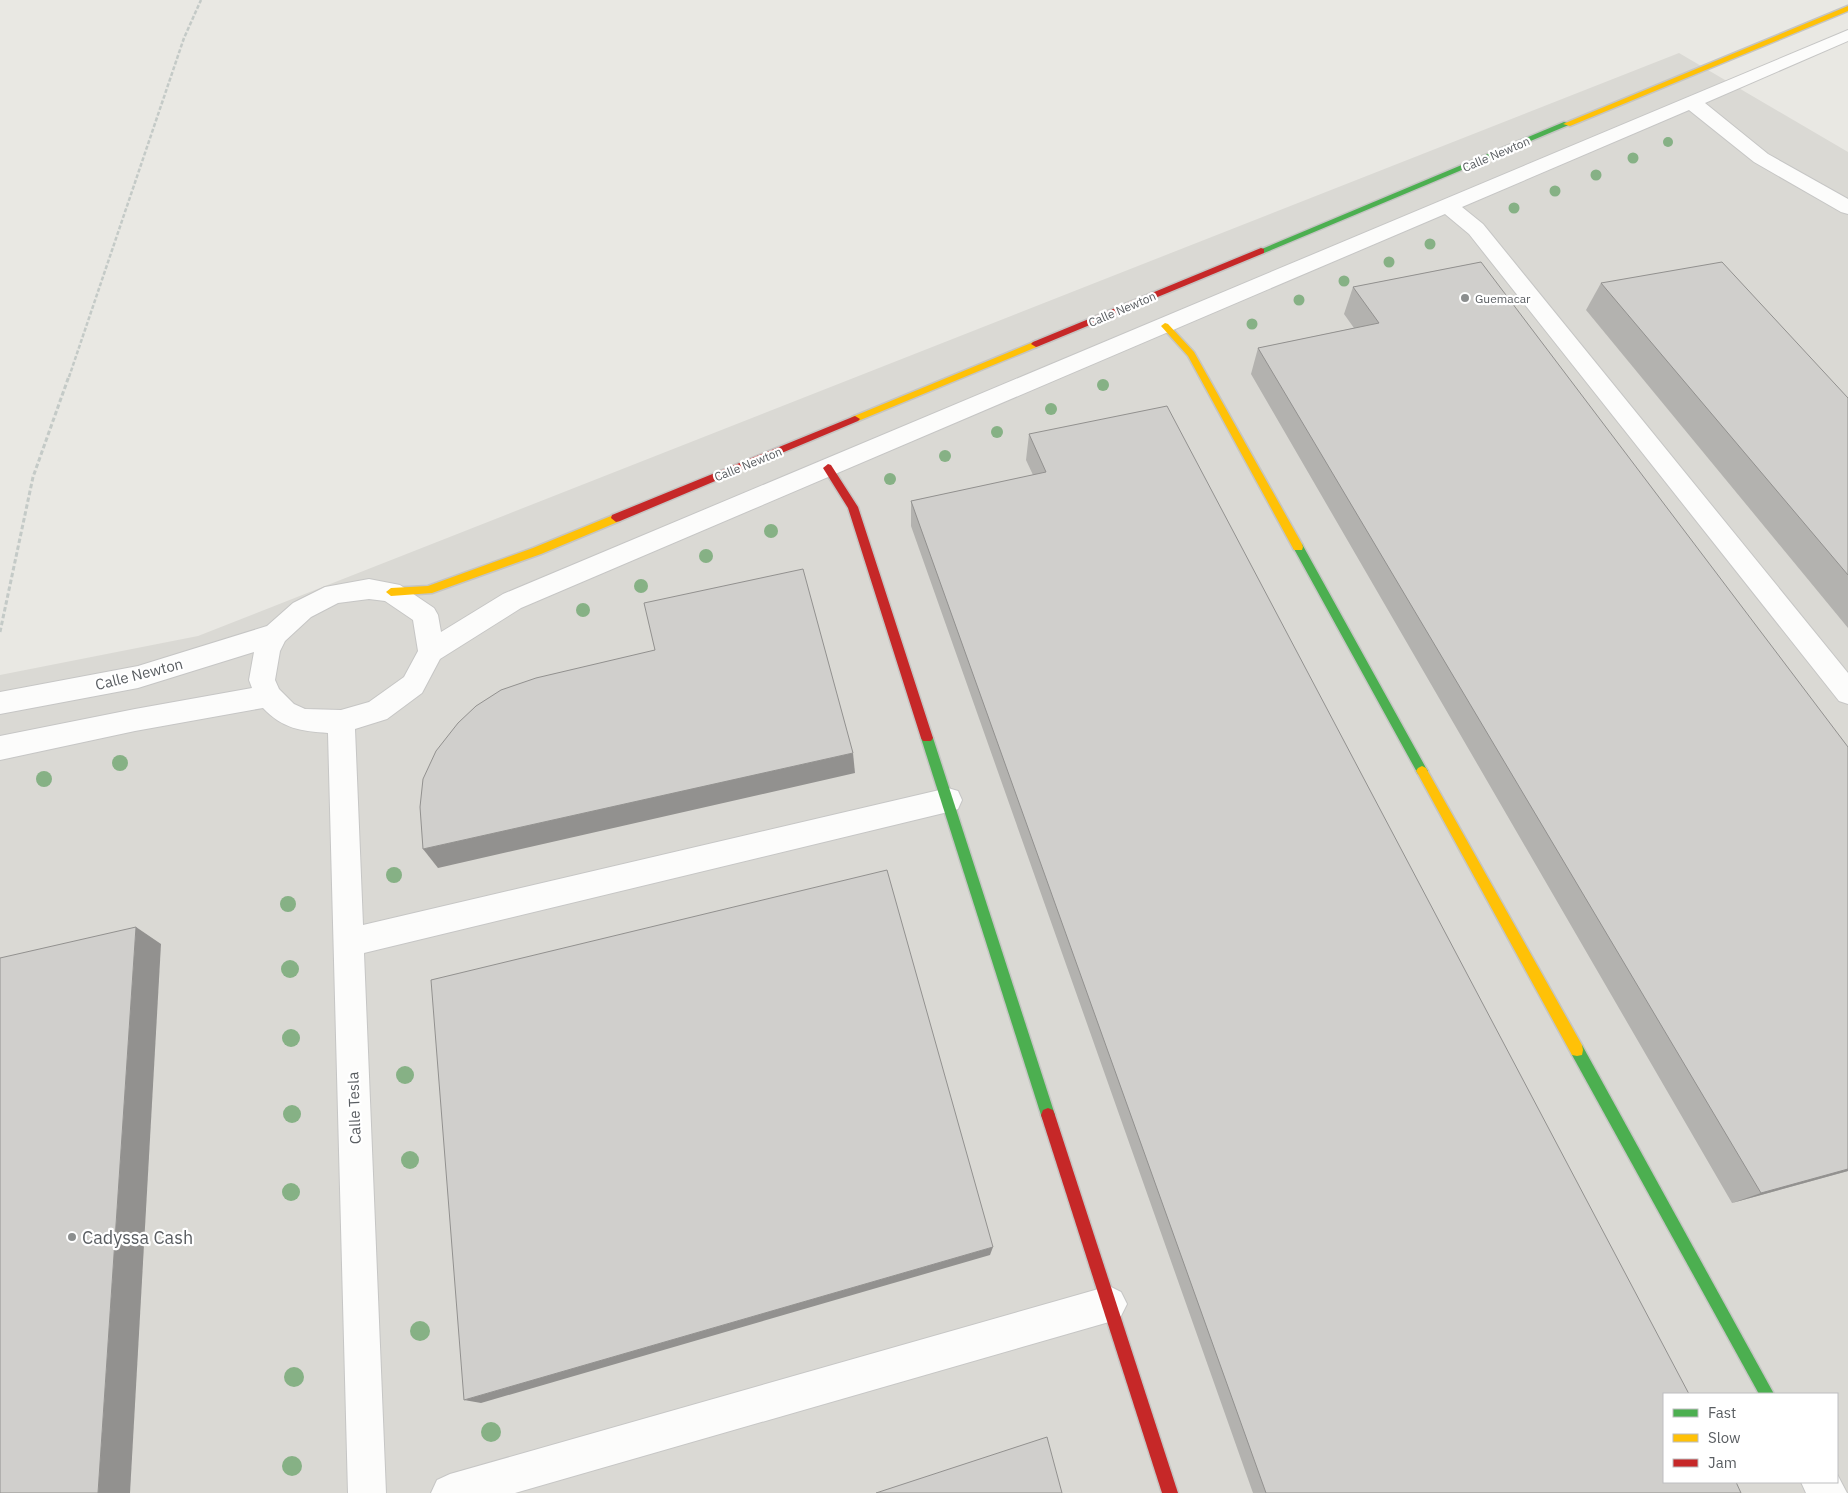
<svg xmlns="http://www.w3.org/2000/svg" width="1848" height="1493" font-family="'IBM Plex Sans',sans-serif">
<rect width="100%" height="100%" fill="#e9e8e3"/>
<path fill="#dad9d4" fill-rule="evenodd" d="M1679,53L1848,152V1493H0V675L198,636ZM1664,1394H1837V1482H1664Z"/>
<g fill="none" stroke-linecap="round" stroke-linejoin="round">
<g stroke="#c6c6c5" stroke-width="2">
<g id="street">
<path d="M1848,30V41L1705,103L1768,154L1848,199V214L1841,212L1754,162L1689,110L1462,207L1483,224L1848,673V704L1839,701L1469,234L1445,214L521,608L440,659L422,693L387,719L355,729L363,925L948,788L958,791L962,800L958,809L948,812L364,953L386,1493H348L328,733C301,731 283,729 263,708L135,731L0,760V736L135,709L252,688L249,680L254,652L138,688L0,714V692L138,666L267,626L293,603L325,587L369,579L400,585L434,608L438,615L441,632L503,594ZM369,599L385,601L413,620L418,651L404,677L369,702L341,710L305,709L294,704L279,689L275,680L280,651L285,641L311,617L338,603Z"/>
<polygon points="1109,1286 1121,1292 1127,1304 1121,1316 1109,1322 515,1493 431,1493 437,1480 450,1474"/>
<polygon points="1837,1474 1847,1493 1806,1493 1801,1482 1837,1482"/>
</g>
</g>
<g stroke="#c5c5c3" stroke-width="3">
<g id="fast">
<polygon points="1564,122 1571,124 1264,253 1258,253 1257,251"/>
<polygon points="1298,543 1302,544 1426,768 1428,771 1426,774 1422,776 1418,774 1293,547"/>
<polygon points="927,733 931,735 933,738 1055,1115 1053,1120 1048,1122 1043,1120 1041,1115 921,738 923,735"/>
<polygon points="1577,1044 1582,1045 1774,1394 1759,1394 1572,1055 1571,1050 1572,1045"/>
</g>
</g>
<g stroke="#c5c5c3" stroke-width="3">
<g id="slow">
<polygon points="1848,6 1848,11 1570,126 1563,124"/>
<polygon points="1165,323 1168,324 1194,352 1302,544 1303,547 1302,550 1294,550 1188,356 1161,326"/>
<polygon points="1036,341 1041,344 1039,346 858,421 852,421 850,419 852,417"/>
<polygon points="616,514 621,518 620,521 541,554 432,593 391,596 386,592 391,588 428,586 533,548"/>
<polygon points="1422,766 1426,768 1582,1045 1583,1050 1582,1055 1577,1056 1572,1055 1418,774 1416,771 1418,768"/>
</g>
</g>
<g stroke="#c5c5c3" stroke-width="3">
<g id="jam">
<polygon points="1261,248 1264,249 1264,253 1039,346 1036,347 1031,344 1033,342"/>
<polygon points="855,416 860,419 858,421 620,521 616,522 611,518 612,515"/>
<polygon points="828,464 831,465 858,507 933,738 931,741 923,741 921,738 848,508 823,468"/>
<polygon points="1048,1108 1053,1110 1055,1115 1178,1493 1162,1493 1041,1115 1043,1110"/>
</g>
</g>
<polyline stroke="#c4cac7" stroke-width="2.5" stroke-dasharray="4 2" stroke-linecap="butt" points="69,377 184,38 201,0"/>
<polyline stroke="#c4cac7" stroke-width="3" stroke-dasharray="4.5 2.5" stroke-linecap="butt" points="0,632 33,477 69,376"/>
<use href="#street" fill="#fcfcfb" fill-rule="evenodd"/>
<use href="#fast" fill="#4caf50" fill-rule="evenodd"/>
<use href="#slow" fill="#ffc107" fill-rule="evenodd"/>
<use href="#jam" fill="#c62828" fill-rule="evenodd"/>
</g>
<g fill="#86b185">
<circle cx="1668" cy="142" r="5"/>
<circle cx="1633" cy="158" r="5.5"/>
<circle cx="1596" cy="175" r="5.5"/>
<circle cx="1555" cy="191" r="5.5"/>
<circle cx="1514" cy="208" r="5.5"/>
<circle cx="1430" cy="244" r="5.5"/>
<circle cx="1389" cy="262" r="5.5"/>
<circle cx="1344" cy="281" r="5.5"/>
<circle cx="1299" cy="300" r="5.5"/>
<circle cx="1252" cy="324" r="5.5"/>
<circle cx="1103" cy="385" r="6"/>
<circle cx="1051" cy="409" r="6"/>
<circle cx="997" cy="432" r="6"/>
<circle cx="945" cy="456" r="6"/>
<circle cx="890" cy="479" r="6"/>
<circle cx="771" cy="531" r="7"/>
<circle cx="706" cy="556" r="7"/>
<circle cx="641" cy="586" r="7"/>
<circle cx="583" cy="610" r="7"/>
<circle cx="120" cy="763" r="8"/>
<circle cx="44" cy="779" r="8"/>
<circle cx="394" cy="875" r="8"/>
<circle cx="288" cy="904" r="8"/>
<circle cx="290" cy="969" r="9"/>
<circle cx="291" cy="1038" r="9"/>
<circle cx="405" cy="1075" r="9"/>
<circle cx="292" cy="1114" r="9"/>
<circle cx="410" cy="1160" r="9"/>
<circle cx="291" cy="1192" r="9"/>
<circle cx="420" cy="1331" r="10"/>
<circle cx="294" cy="1377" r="10"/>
<circle cx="491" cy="1432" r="10"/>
<circle cx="292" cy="1466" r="10"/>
</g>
<g fill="#b3b2af">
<polygon points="1481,262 1848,1171 1732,1203 1251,374 1258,348 1354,328 1344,314 1353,287"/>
<polygon points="1601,283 1848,398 1848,628 1586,310"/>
<polygon points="1029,434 1741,1493 1253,1493 911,526 911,501 1033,475 1026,460"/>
</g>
<g fill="#92918f">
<polygon points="853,753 855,773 438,868 423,849"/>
<polygon points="136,927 161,944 130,1493 98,1493"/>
<polygon points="1848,1169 1848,1171 1732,1203 1761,1193"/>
<polygon points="993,1247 990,1255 481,1403 464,1400"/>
</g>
<g fill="#d0cfcc" stroke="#92918f">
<polygon points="1481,262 1848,747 1848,1169 1761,1193 1258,348 1379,323 1353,287"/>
<polygon points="1722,262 1848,398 1848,575 1601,283"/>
<polygon points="1167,406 1689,1394 1664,1394 1664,1482 1736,1482 1741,1493 1266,1493 911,501 1046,472 1029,434"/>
<polygon points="803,569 853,753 423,849 420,807 423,779 436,751 458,723 476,706 501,690 536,678 655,650 644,603"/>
<polygon points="887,870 993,1247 464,1400 431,980"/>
<polygon points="136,927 98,1493 0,1493 0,958"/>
<polygon points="1047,1437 1062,1493 876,1493"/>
</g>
<g fill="#8b8e8e" stroke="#fff" stroke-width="2">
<circle cx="1465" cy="298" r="5"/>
<circle cx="72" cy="1237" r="5"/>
</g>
<g text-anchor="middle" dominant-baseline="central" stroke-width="4.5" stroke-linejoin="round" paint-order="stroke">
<g font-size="12" fill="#595d61" stroke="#fff">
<text transform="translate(1496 154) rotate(-23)">Calle Newton</text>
<text transform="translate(1122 309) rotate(-23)">Calle Newton</text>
<text transform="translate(748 464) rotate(-22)">Calle Newton</text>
</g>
<g font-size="12" fill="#595d61" stroke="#fff" text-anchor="start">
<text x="1475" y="298">Guemacar</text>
</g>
<g font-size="15" fill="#595d61" stroke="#fff">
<text transform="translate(139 674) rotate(-14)">Calle Newton</text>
<text transform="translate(354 1108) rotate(-92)">Calle Tesla</text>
</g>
<g font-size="18" fill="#595d61" stroke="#fff" text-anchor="start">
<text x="82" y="1237">Cadyssa Cash</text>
</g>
</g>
<rect x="1663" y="1393" width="175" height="90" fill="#ffffff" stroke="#bdbec0"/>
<rect x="1673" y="1409" width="25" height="8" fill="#4caf50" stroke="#bdbec0"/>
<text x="1708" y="1418" font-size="15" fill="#595d61">Fast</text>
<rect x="1673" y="1434" width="25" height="8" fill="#ffc107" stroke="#bdbec0"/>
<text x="1708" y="1443" font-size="15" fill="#595d61">Slow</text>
<rect x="1673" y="1459" width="25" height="8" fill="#c62828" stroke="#bdbec0"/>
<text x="1708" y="1468" font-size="15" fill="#595d61">Jam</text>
</svg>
